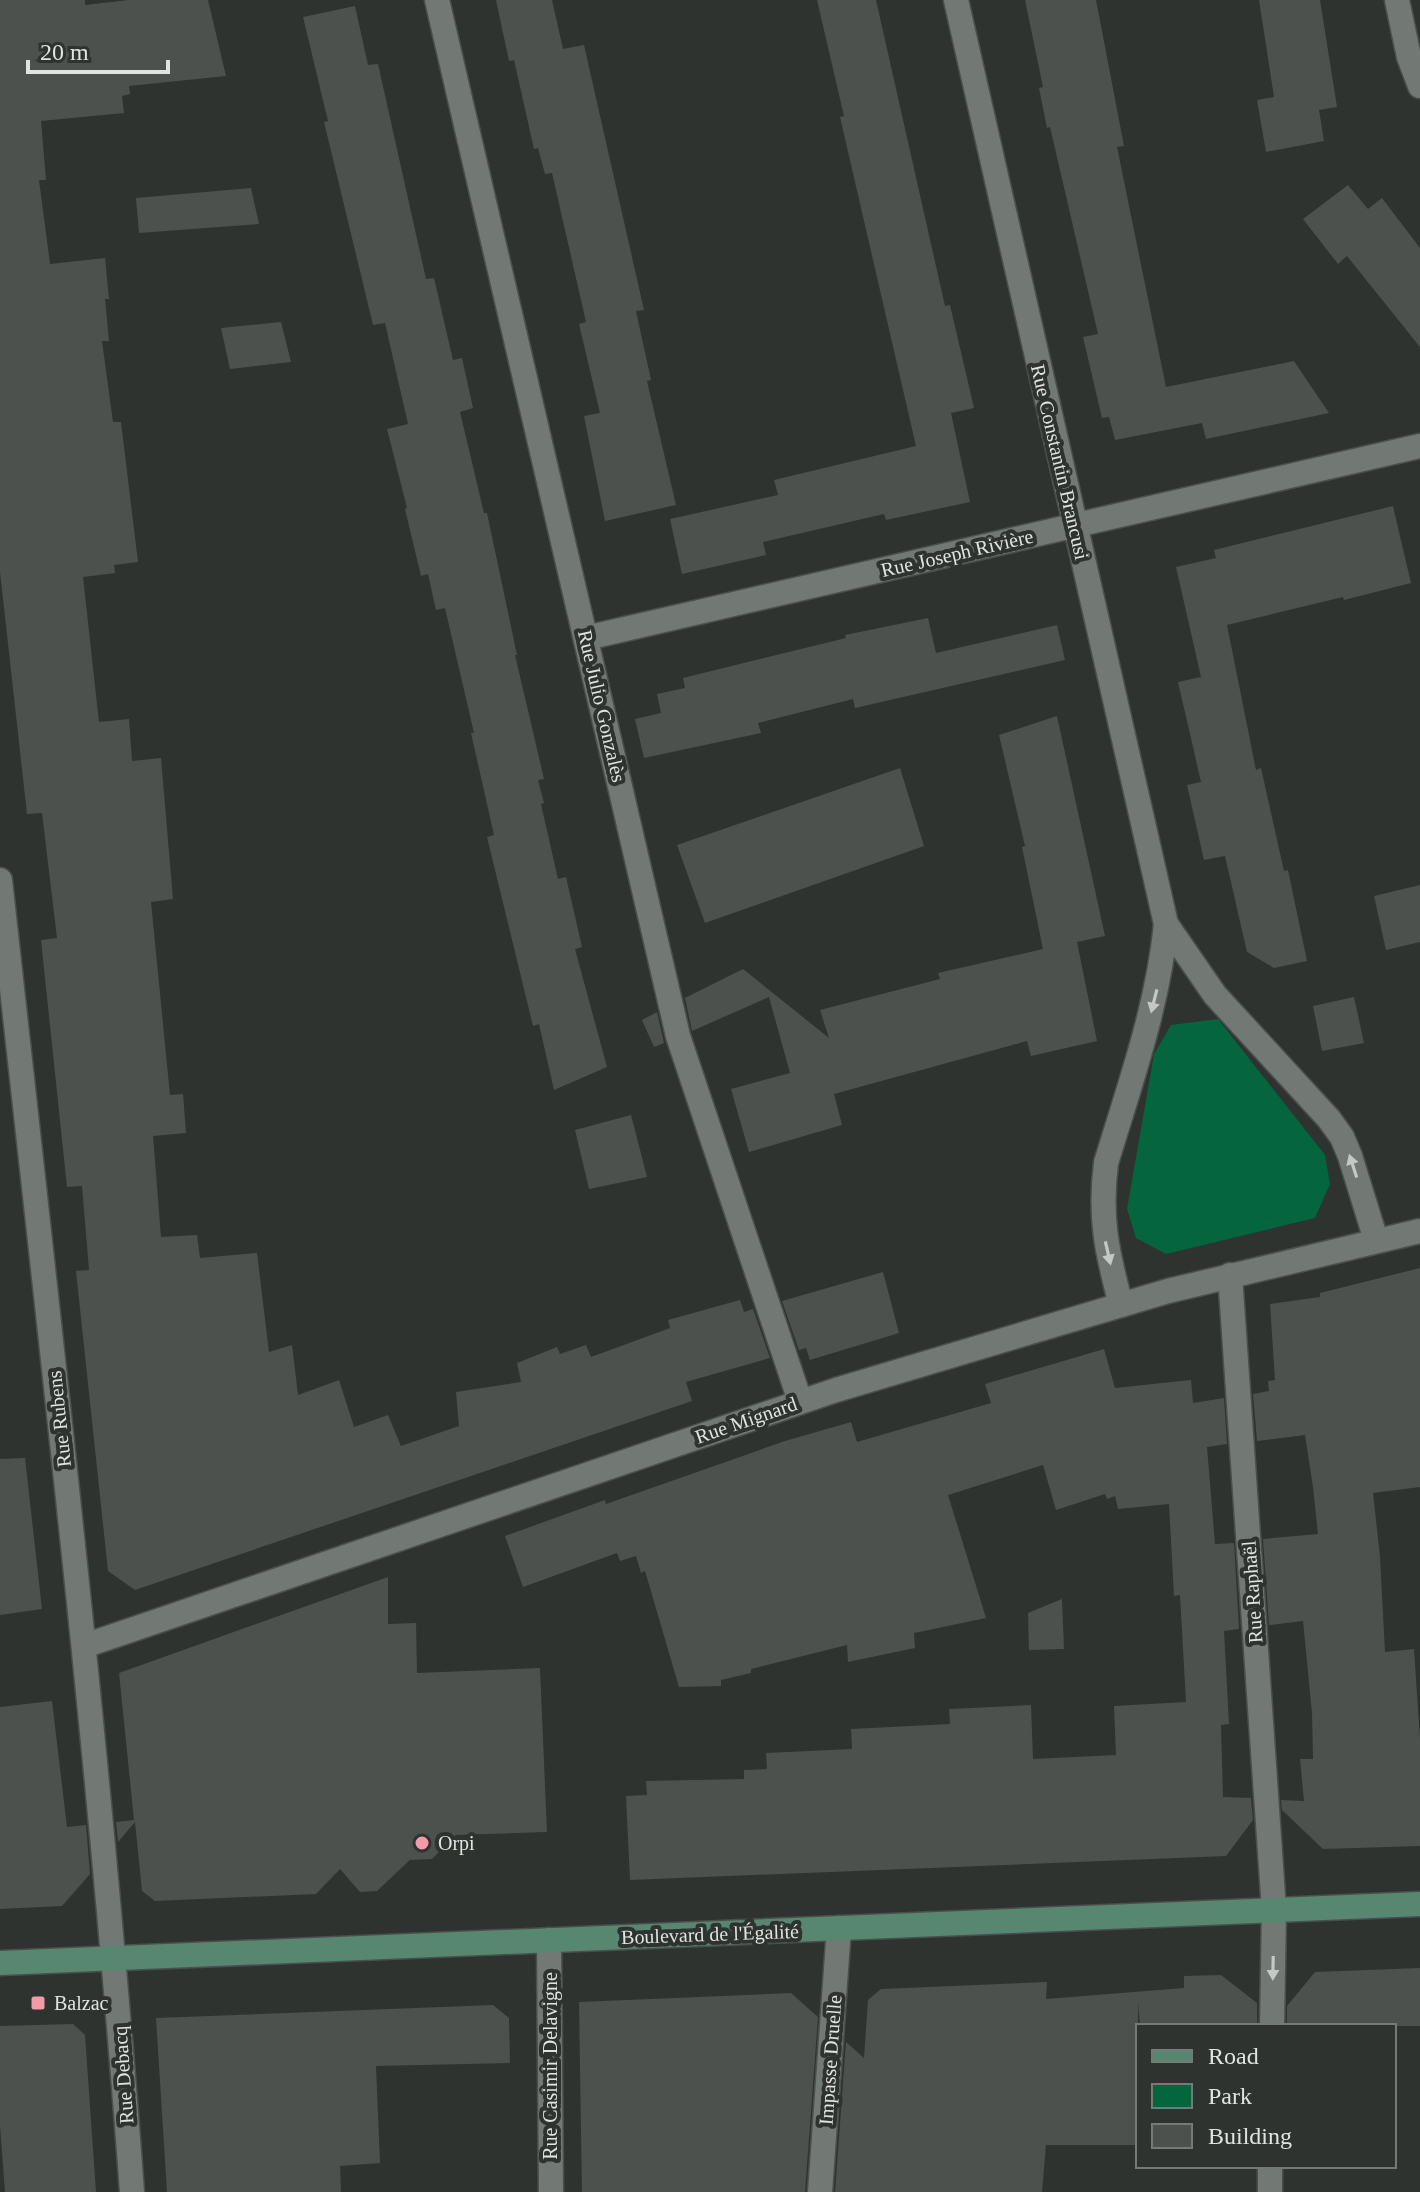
<svg xmlns="http://www.w3.org/2000/svg" width="1420" height="2192" font-family="'Times New Roman',serif">
<rect width="100%" height="100%" fill="#2e3330"/>
<polygon fill="#05653f" points="1218,1019 1325,1155 1330,1184 1315,1218 1166,1254 1136,1238 1127,1209 1154,1054 1171,1025"/>
<g fill="#4c514e">
<polygon points="0,0 85,0 85,5 129,0 208,0 226,76 129,86 130,94 122,96 124,113 41,121 46,180 39,180 50,264 105,258 109,299 105,299 109,341 102,341 113,422 121,422 138,562 114,565 115,573 83,577 99,722 129,719 132,761 161,758 173,899 151,902 170,1095 183,1094 186,1133 153,1136 161,1237 197,1235 200,1258 257,1253 269,1352 292,1345 298,1395 339,1380 354,1427 388,1415 401,1446 459,1426 456,1392 521,1382 517,1363 557,1347 560,1354 586,1345 591,1357 670,1328 668,1320 740,1300 744,1312 753,1309 770,1358 686,1382 692,1401 135,1590 108,1571 76,1271 89,1270 82,1186 67,1187 41,940 57,938 42,813 27,814 0,572"/>
<polygon points="496,0 552,0 563,49 584,45 644,310 636,311 651,380 647,381 676,505 605,521 584,416 600,413 579,324 586,322 552,173 545,174 538,148 534,149 514,60 509,61"/>
<polygon points="817,0 876,0 945,306 950,305 974,408 951,413 970,502 886,520 884,514 763,542 766,555 682,574 670,519 778,495 774,480 916,446 840,117 844,116"/>
<polygon points="1025,0 1096,0 1124,146 1117,147 1166,387 1294,361 1329,413 1206,439 1202,423 1115,440 1109,417 1102,418 1083,337 1098,334 1050,127 1047,128 1039,88 1043,87"/>
<polygon points="1259,0 1320,0 1337,107 1319,110 1324,141 1266,152 1257,100 1274,97"/>
<polygon points="355,6 368,65 378,64 426,279 434,278 453,360 462,358 473,408 460,412 484,513 487,513 517,655 515,655 544,779 538,780 544,803 541,804 558,879 566,877 582,947 575,949 607,1067 554,1090 539,1024 533,1026 487,837 494,835 471,733 474,733 445,608 436,610 428,574 421,576 405,509 407,508 387,429 408,424 385,323 373,325 324,122 328,121 303,17"/>
<polygon points="1348,185 1368,209 1382,198 1420,248 1420,347 1347,256 1338,264 1303,219"/>
<polygon points="251,188 259,224 139,233 136,198"/>
<polygon points="281,322 291,362 230,369 221,328"/>
<polygon points="1393,506 1411,583 1344,600 1343,597 1227,625 1256,770 1261,768 1284,871 1288,870 1307,961 1274,968 1247,952 1225,856 1204,860 1187,785 1201,782 1178,682 1201,677 1176,567 1216,558 1214,550"/>
<polygon points="928,618 936,653 1057,625 1065,660 855,708 853,699 758,723 761,733 644,758 635,719 661,713 657,694 685,688 683,678 846,638 845,635"/>
<polygon points="1057,716 1105,936 1077,942 1097,1041 1031,1056 1027,1041 834,1094 842,1125 749,1152 731,1089 790,1073 769,997 692,1031 685,998 743,969 829,1038 820,1010 940,979 938,973 1043,949 1022,847 1025,846 999,735"/>
<polygon points="900,768 924,846 705,923 677,845"/>
<polygon points="1420,885 1420,942 1386,950 1374,896"/>
<polygon points="1354,997 1364,1043 1322,1051 1313,1006"/>
<polygon points="657,1012 664,1043 654,1047 642,1020"/>
<polygon points="631,1115 647,1177 589,1189 575,1130"/>
<polygon points="1420,1268 1420,1487 1373,1493 1380,1557 1385,1652 1414,1649 1420,1739 1420,1846 1323,1849 1282,1810 1281,1800 1304,1801 1300,1759 1313,1759 1312,1713 1303,1621 1269,1625 1263,1539 1318,1534 1313,1487 1305,1435 1257,1441 1253,1394 1269,1391 1268,1381 1275,1380 1270,1304 1320,1297 1320,1293"/>
<polygon points="883,1272 899,1333 810,1360 806,1348 799,1350 782,1301"/>
<polygon points="1104,1349 1115,1388 1191,1380 1193,1403 1224,1398 1227,1444 1207,1447 1215,1544 1234,1543 1239,1629 1224,1631 1229,1724 1221,1725 1223,1797 1251,1798 1253,1820 1226,1856 630,1880 626,1796 647,1795 646,1781 744,1779 744,1770 767,1769 766,1753 852,1749 851,1729 950,1724 949,1709 1031,1705 1033,1759 1116,1755 1114,1706 1186,1702 1180,1595 1174,1596 1169,1504 1118,1509 1115,1496 1107,1499 1105,1494 1056,1510 1043,1465 948,1495 986,1618 914,1633 915,1648 848,1662 847,1645 751,1669 751,1673 721,1680 721,1686 679,1687 645,1571 641,1573 636,1556 620,1561 617,1553 523,1587 505,1536 605,1500 606,1504 785,1441 851,1422 857,1442 991,1403 985,1384"/>
<polygon points="25,1458 42,1609 0,1615 0,1459"/>
<polygon points="388,1577 388,1624 416,1623 417,1673 540,1668 547,1832 456,1835 432,1859 410,1860 377,1891 360,1892 340,1869 316,1894 155,1901 142,1891 135,1822 118,1842 116,1822 134,1820 119,1673"/>
<polygon points="1062,1599 1064,1649 1029,1650 1028,1613"/>
<polygon points="52,1701 67,1827 86,1825 90,1874 62,1906 0,1909 0,1707"/>
<polygon points="1420,1968 1420,2026 1287,2026 1287,2006 1315,1972"/>
<polygon points="1221,1975 1257,2003 1257,2026 1140,2026 1138,2002 1138,2145 1046,2145 1042,2192 835,2192 846,2042 864,2058 868,2000 881,1989 1047,1982 1046,1999 1184,1988 1184,1976"/>
<polygon points="791,1993 818,2017 805,2192 582,2192 579,2002"/>
<polygon points="493,2005 509,2018 510,2063 376,2066 380,2163 340,2166 341,2192 167,2192 156,2018"/>
<polygon points="73,2024 85,2035 96,2192 5,2192 0,2125 0,2026"/>
</g>
<g fill="none" stroke-linecap="round" stroke-linejoin="round">
<g stroke="#4b4f4c" stroke-width="27">
<g id="street">
<polyline points="437,0 678,1036 800,1401"/>
<path d="M956,0L1166,924C1158,1006 1130,1084 1106,1163C1099,1218 1107,1252 1121,1305"/>
<polyline points="1397,0 1409,57 1420,86"/>
<polyline points="586,638 1420,446"/>
<path d="M0,880C48,1317 100,1754 132,2192"/>
<polyline points="1166,924 1215,995 1329,1119 1342,1137 1350,1156 1376,1240"/>
<polyline points="1230,1275 1274,1910 1272,2026"/>
<polyline points="84,1646 836,1390 1168,1291 1420,1231"/>
<polyline points="549,1940 551,2192"/>
<polyline points="820,2192 839,1928"/>
<polyline points="1270,2192 1270,2166"/>
</g>
</g>
<g stroke="#4b4f4c" stroke-width="27">
<polyline id="secondary" points="0,1963 1420,1904"/>
</g>
<use href="#street" stroke="#727874" stroke-width="24"/>
<use href="#secondary" stroke="#578671" stroke-width="24"/>
</g>
<defs><path id="oneway-solid" d="M-6-.8H1V-3.2L6.5 0L1 3.2V.8H-6Z" transform="scale(2)"/></defs>
<g fill="#c4c8c6">
<use href="#oneway-solid" transform="translate(1154 1001) rotate(104)"/>
<use href="#oneway-solid" transform="translate(1353 1166) rotate(-108)"/>
<use href="#oneway-solid" transform="translate(1108 1253) rotate(77)"/>
<use href="#oneway-solid" transform="translate(1273 1968) rotate(91)"/>
</g>
<g fill="#f39aa9" stroke="#2e3330" stroke-width="3">
<circle cx="422" cy="1843" r="8"/>
<rect x="30" y="1995" width="16" height="16" rx="4"/>
</g>
<g text-anchor="middle" dominant-baseline="central" stroke-width="8" stroke-linejoin="round" paint-order="stroke">
<g font-size="20" fill="#e0e3e1" stroke="#2e3330">
<text transform="translate(1060 462) rotate(77)">Rue Constantin Brancusi</text>
<text transform="translate(957 553) rotate(-13)">Rue Joseph Rivière</text>
<text transform="translate(602 706) rotate(77)">Rue Julio Gonzalès</text>
<text transform="translate(59 1419) rotate(-96)">Rue Rubens</text>
<text transform="translate(746 1420) rotate(-19)">Rue Mignard</text>
<text transform="translate(1252 1592) rotate(-94)">Rue Raphaël</text>
<text transform="translate(710 1934) rotate(-2)">Boulevard de l'Égalité</text>
<text transform="translate(830 2060) rotate(-86)">Impasse Druelle</text>
<text transform="translate(550 2066) rotate(-90)">Rue Casimir Delavigne</text>
<text transform="translate(123 2075) rotate(-94)">Rue Debacq</text>
</g>
<g font-size="20" fill="#e0e3e1" stroke="#2e3330" text-anchor="start">
<text x="438" y="1843">Orpi</text>
<text x="54" y="2003">Balzac</text>
</g>
</g>
<rect x="1136" y="2024" width="260" height="144" fill="#2e3330" stroke="#757977" stroke-width="2"/>
<rect x="1152" y="2050" width="40" height="12" fill="#578671" stroke="#757977" stroke-width="2"/>
<text x="1208" y="2064" font-size="24" fill="#e0e3e1">Road</text>
<rect x="1152" y="2084" width="40" height="24" fill="#05653f" stroke="#757977" stroke-width="2"/>
<text x="1208" y="2104" font-size="24" fill="#e0e3e1">Park</text>
<rect x="1152" y="2124" width="40" height="24" fill="#4c514e" stroke="#757977" stroke-width="2"/>
<text x="1208" y="2144" font-size="24" fill="#e0e3e1">Building</text>
<path d="M28 60v12h140v-12" fill="none" stroke="#e0e3e1" stroke-width="4"/>
<text x="40" y="60" font-size="24" fill="#e0e3e1" stroke="#2e3330" stroke-width="6" paint-order="stroke">20 m</text>
</svg>
